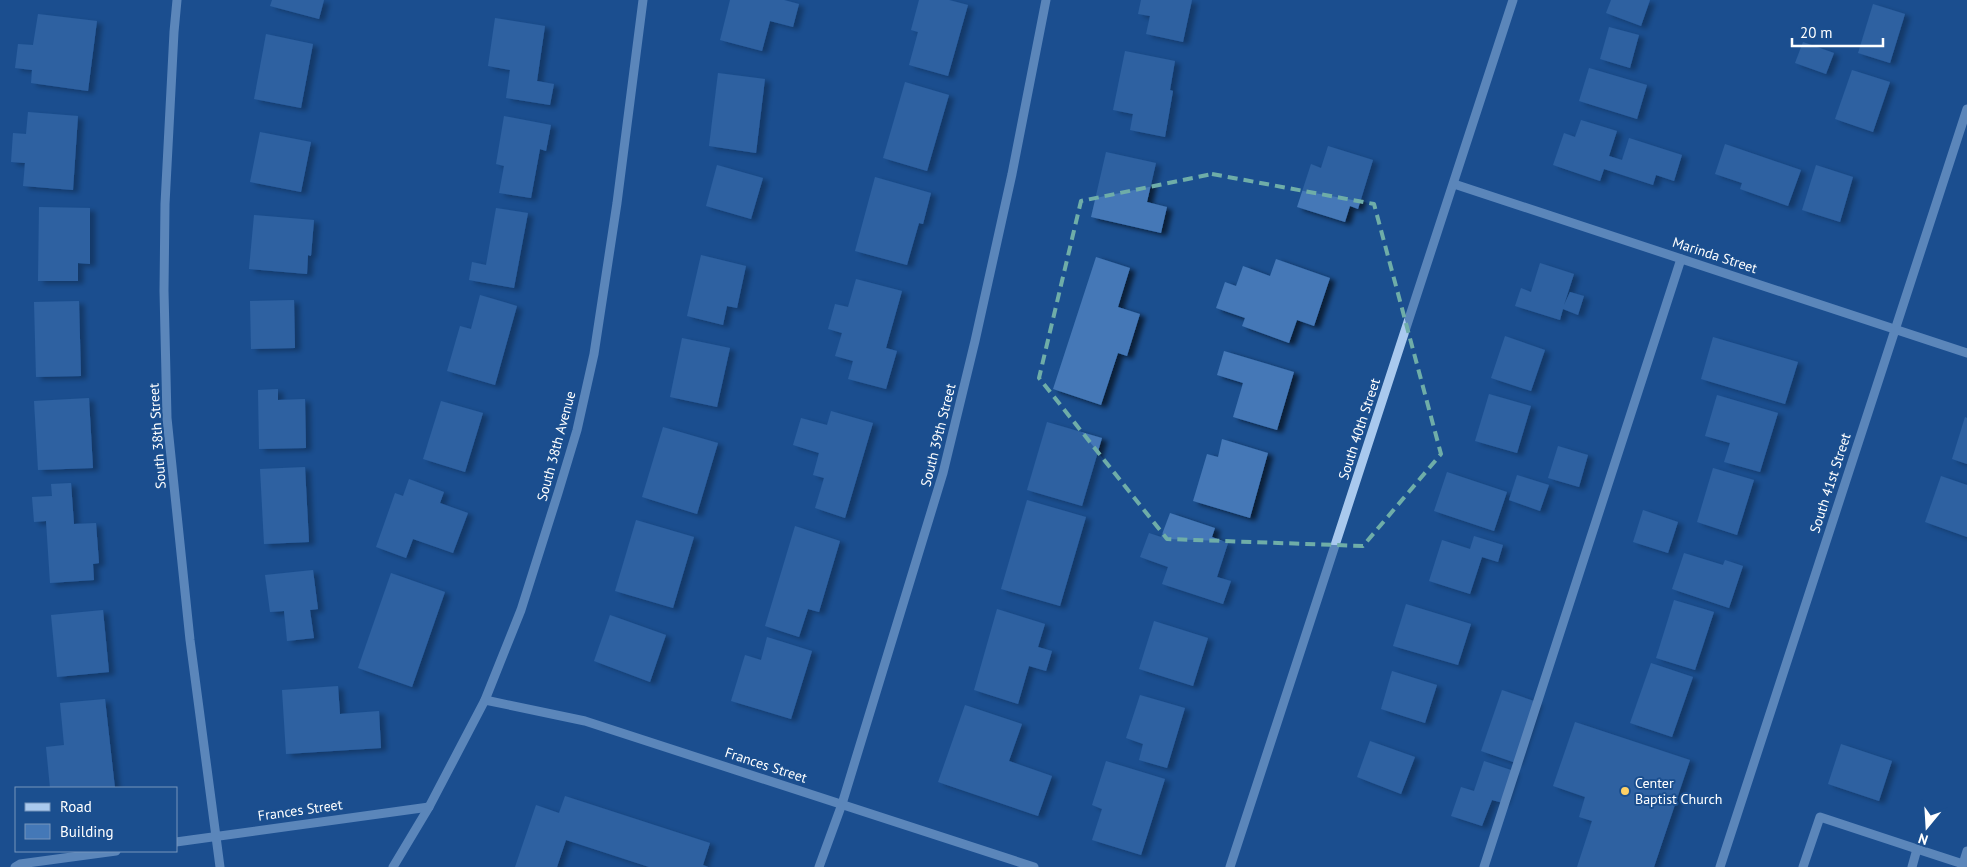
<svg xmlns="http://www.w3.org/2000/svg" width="1967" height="867" font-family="'PT Sans',sans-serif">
<defs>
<filter id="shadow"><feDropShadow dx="5.5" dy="3" stdDeviation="2.5" flood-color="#0009"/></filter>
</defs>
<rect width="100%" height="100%" fill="#1b4f8f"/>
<g fill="#4478b7" filter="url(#shadow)">
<polygon points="272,0 324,0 319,19 270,6"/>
<polygon points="730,0 784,0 799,4 793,27 770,21 762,51 720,40"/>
<polygon points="919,0 949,0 968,5 948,76 909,65 918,32 911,30"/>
<polygon points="1141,0 1192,0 1183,42 1146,34 1150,16 1138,14"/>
<polygon points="1611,0 1650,0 1641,26 1606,13"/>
<polygon points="1873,4 1905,14 1890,63 1858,53"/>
<polygon points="38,14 97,21 88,91 31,83 32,70 15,68 18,44 33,45"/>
<polygon points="495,18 545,26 537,81 554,84 550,105 506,98 510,70 488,66"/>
<polygon points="1609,27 1639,35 1630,68 1600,59"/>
<polygon points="266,34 313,44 301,108 254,99"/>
<polygon points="1803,42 1834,53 1826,74 1795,63"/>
<polygon points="1125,51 1175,61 1170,90 1173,91 1165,137 1130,130 1133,114 1113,110"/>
<polygon points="1589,68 1647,85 1637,119 1579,101"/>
<polygon points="1852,70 1890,82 1873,132 1835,119"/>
<polygon points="718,73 765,79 756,153 709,146"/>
<polygon points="905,82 949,95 927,171 883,158"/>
<polygon points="28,112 78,116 73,190 23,186 25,163 11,162 13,133 26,134"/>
<polygon points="504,116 551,125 546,151 540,149 531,198 499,193 504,166 496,164"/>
<polygon points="1581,120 1617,131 1609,156 1622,160 1629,138 1682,155 1674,181 1656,175 1653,185 1604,169 1600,181 1553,165 1564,133 1575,137"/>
<polygon points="260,132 311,142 301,192 250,182"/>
<polygon points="1725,144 1801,170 1788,206 1740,189 1742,183 1715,174"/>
<polygon points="1328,146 1373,160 1358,209 1350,206 1345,222 1297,207 1311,164 1321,168"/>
<polygon points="1106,152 1156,163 1147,202 1167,207 1161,233 1091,217"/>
<polygon points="717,165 763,178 751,219 706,206"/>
<polygon points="1816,165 1853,177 1840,222 1802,210"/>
<polygon points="875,177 931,193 923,224 919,223 907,265 855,251"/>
<polygon points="39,207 90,208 90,264 78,263 78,281 38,281"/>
<polygon points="496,208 528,213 514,288 469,280 472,262 486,265"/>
<polygon points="254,215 314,220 311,256 308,255 307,274 249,269"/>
<polygon points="701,255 746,266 737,308 727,306 723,325 687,316"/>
<polygon points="1096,257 1130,268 1118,307 1140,314 1127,356 1118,353 1101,405 1053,389"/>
<polygon points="1276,259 1330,278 1314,326 1297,320 1289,343 1242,326 1245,318 1216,308 1225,282 1236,286 1243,266 1270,276"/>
<polygon points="1540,263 1574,274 1564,305 1570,292 1584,296 1578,315 1563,309 1560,320 1515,306 1521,288 1531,292"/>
<polygon points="856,279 902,291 886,348 897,351 886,389 848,379 853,361 835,356 842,333 828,329 835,304 848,307"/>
<polygon points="480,295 517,306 495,385 447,371 460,326 471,329"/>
<polygon points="294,300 295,348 251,349 250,301"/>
<polygon points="79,301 81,376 36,377 34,302"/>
<polygon points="1505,336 1545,350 1531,391 1491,378"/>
<polygon points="1713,337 1798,362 1785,404 1701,379"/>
<polygon points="682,338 730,348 717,407 670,397"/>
<polygon points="1224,351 1294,372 1277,430 1233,417 1243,383 1217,375"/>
<polygon points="278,389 278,400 305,399 306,448 259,449 258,390"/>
<polygon points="1489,394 1531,406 1517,453 1475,441"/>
<polygon points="1717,395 1778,413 1760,472 1724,462 1730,443 1705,436"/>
<polygon points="89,398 93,468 38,470 34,401"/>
<polygon points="441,401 483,413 465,472 423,459"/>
<polygon points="831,411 873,423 845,518 815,508 824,478 813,475 819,453 793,445 801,418 827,425"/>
<polygon points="1965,417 1967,418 1967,464 1952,459"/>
<polygon points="1047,422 1102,438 1082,506 1027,490"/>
<polygon points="663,427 718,443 697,514 642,497"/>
<polygon points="1222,439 1268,453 1250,518 1193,501 1207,454 1218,457"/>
<polygon points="1558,446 1588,455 1579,487 1548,478"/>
<polygon points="305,467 309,542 264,544 260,469"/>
<polygon points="1713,468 1754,480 1737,535 1697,522"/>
<polygon points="1447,472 1507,492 1494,531 1434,511"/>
<polygon points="1517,475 1549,485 1540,511 1509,500"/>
<polygon points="1941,476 1967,485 1967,537 1925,522"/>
<polygon points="409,479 444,492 440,503 468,513 453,553 413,539 406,558 376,547 395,493 403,496"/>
<polygon points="71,483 74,524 96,523 99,563 93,564 94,580 50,583 46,521 34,522 32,497 52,496 51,484"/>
<polygon points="1027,500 1086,517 1060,606 1001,589"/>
<polygon points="1643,510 1678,522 1668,553 1633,542"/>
<polygon points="1170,513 1215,528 1212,537 1228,543 1217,577 1231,581 1223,604 1162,584 1168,567 1140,557 1149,533 1161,537"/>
<polygon points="636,520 694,537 673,608 615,591"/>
<polygon points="795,526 840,541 819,612 808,609 799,637 765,626"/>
<polygon points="1474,536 1503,545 1498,562 1482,557 1470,594 1429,581 1442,540 1470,549"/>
<polygon points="1684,553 1723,565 1725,560 1743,566 1729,608 1672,589"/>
<polygon points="313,570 318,609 310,610 314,638 287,641 284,611 270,612 265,575"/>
<polygon points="391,573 445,592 412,687 358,668"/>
<polygon points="1674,600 1714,612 1695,670 1656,658"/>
<polygon points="1406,604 1471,624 1458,665 1393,646"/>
<polygon points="997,609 1045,624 1038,647 1052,651 1046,671 1029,666 1018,704 974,690"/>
<polygon points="103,610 109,672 57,677 51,615"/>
<polygon points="610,615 666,635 650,682 594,661"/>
<polygon points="1154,621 1208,638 1193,686 1139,669"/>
<polygon points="767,637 812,651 791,719 731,701 745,655 761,660"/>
<polygon points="1651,663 1693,677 1672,737 1630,723"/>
<polygon points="1392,671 1437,685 1425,723 1381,709"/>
<polygon points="338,686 340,714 379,711 381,748 286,754 282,690"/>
<polygon points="1502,690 1537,702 1516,763 1481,751"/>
<polygon points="1140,695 1185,708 1167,768 1139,760 1143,744 1126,738"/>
<polygon points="105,699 115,788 50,788 46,747 64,745 60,703"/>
<polygon points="965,705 1022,724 1009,761 1052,776 1038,816 938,782"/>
<polygon points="1575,722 1690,760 1654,867 1577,867 1592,821 1579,817 1585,797 1553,786"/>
<polygon points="1370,741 1415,757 1401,794 1357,777"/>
<polygon points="1841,744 1892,761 1879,801 1828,784"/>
<polygon points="1106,761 1165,779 1141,855 1092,840 1102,809 1092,805"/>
<polygon points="1484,761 1514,771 1503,803 1492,800 1482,826 1451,816 1461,787 1474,791"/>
<polygon points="565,796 710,843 703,865 708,867 649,867 566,840 557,867 515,867 536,805 559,813"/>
</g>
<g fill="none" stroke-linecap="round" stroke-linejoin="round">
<g stroke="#a9c9ee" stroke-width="9">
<polyline points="177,0 174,32 165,204 164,291 167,418 190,640 220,867"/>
<polyline points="1454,184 1967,353"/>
<polyline points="485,700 585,721 1034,867"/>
<polyline points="176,842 429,807"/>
<polyline points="15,867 20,864 116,851"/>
<polyline points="393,867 429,807 485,700 521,610 558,493 577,430 594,354 617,203 643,0"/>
<polyline points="819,867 842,804 943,473 975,341 1012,174 1046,0"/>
<polyline points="1230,867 1513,0"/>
<polyline points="1484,867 1681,259"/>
<polyline points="1720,867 1967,109"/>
<polyline points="1803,867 1820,817 1917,849"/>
<polyline points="1912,867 1917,849 1963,864"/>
<polyline points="1962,867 1967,851"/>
</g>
</g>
<path d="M0 0H1967V867H0ZM1212,174L1374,204L1441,454L1363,546L1167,539L1039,378L1081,201Z" fill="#1b4f8f" fill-opacity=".55" fill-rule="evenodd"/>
<path fill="none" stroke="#6fada8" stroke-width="4" stroke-dasharray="10 6" stroke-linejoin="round" d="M1212,174L1374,204L1441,454L1363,546L1167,539L1039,378L1081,201Z"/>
<circle fill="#ffd166" stroke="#1b4f8f" stroke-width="2" cx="1625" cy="791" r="5"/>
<g text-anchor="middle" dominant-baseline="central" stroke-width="4" stroke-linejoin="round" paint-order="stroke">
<g font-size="14" fill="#fff" stroke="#1b4f8f">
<text transform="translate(1715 255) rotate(18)">Marinda Street</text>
<text transform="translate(1359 429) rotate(-72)">South 40th Street</text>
<text transform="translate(938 435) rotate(-76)">South 39th Street</text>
<text transform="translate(157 436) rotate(-94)">South 38th Street</text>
<text transform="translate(556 446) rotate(-75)">South 38th Avenue</text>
<text transform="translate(1830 483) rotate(-72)">South 41st Street</text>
<text transform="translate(766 765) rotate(18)">Frances Street</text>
<text transform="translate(300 810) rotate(-8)">Frances Street</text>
</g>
<g font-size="14" fill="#fff" stroke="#1b4f8f" text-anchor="start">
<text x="1635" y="783">Center<tspan x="1635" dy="16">Baptist Church</tspan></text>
</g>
</g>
<rect x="15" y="787" width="162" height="65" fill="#1b4f8f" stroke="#7695bc"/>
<rect x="25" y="803" width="25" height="8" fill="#a9c9ee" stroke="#7695bc"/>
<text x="60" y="812" font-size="15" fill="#ffffff">Road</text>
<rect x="25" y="824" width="25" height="15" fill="#4478b7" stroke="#7695bc"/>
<text x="60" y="837" font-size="15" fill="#ffffff">Building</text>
<g transform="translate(1927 827) rotate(198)" stroke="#1b4f8f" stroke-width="4" paint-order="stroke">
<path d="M0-4L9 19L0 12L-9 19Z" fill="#ffffff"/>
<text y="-8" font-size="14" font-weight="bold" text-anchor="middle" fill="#ffffff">N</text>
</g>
<path d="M1792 38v8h91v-8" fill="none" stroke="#ffffff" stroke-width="2.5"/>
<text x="1800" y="38" font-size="15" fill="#ffffff" stroke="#1b4f8f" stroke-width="4" paint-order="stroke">20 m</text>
</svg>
